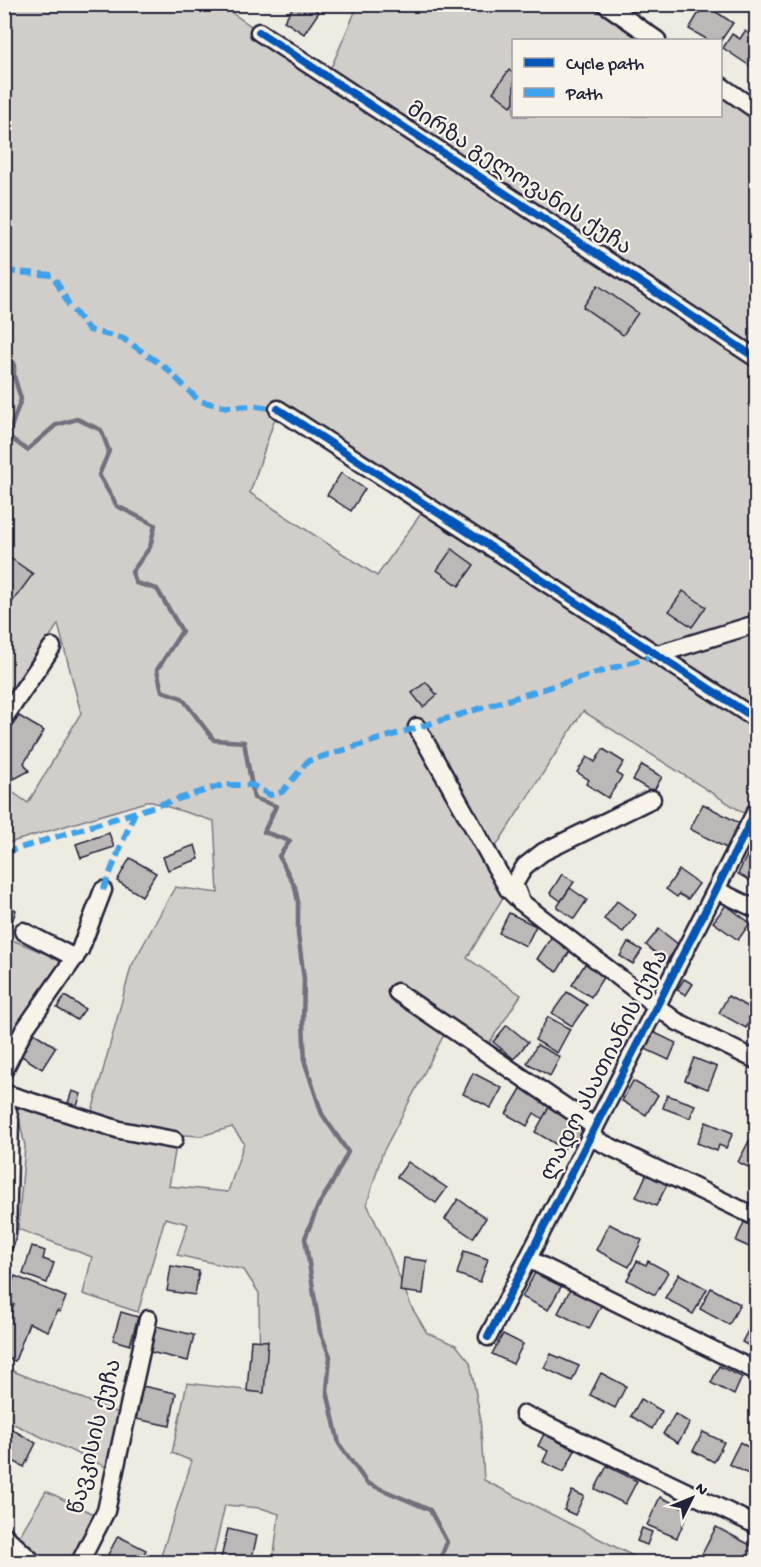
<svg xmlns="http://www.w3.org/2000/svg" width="761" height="1567" font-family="'Gochi Hand','Noto Sans Georgian',sans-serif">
<rect width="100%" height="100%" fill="#eeebe1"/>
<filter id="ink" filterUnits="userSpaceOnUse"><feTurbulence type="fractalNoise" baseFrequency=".0167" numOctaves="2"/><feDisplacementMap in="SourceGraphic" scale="12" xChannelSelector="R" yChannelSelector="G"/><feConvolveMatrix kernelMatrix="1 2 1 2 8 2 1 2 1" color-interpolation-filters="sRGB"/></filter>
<g filter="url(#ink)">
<g fill="#d1cdc9" stroke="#7a7882" stroke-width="1.5" fill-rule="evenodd">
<path d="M4,5H220L327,77L358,5H605L657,40H514V116H720L721,85L756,110V821L583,711L489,857L508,889L467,958L521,995L484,1051L448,1027L382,1154L367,1204L389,1251L412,1308L427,1333L456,1345L470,1362L480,1416L484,1480L645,1562H273L279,1514L261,1508L225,1505L212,1562H159L192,1461L172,1453L187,1383L260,1392L259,1293L244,1270L177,1255L188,1224L165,1218L138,1312L83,1294L92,1257L18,1229L25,1146L16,1105L176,1146L169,1186L228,1192L244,1143L232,1127L201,1136L132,1132L91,1115L131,967L175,887L218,893L214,821L149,801L5,844V787L28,803L81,713L58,624L5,707ZM278,409L427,505L377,576L250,493Z"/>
<path d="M5,937L66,962C45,987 16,1020 5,1051Z"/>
<polygon points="5,1368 119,1413 108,1468 5,1420"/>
<polygon points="46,1491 96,1515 72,1562 42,1562 17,1540"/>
</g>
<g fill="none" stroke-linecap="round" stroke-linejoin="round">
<polyline stroke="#716f7b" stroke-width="4.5" points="4,363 14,363 14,376 21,399 8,436 27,450 56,425 77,419 101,430 109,451 99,475 117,506 155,525 150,547 132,572 136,583 157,589 182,631 157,670 162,691 182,698 214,740 244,742 254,798 276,806 264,832 290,841 279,856 295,887 298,902 298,934 304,979 303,1023 305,1063 322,1114 348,1152 331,1185 318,1206 305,1238 320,1332 330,1356 327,1391 339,1444 367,1483 430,1510 447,1542 439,1562"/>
</g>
<g fill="#bbb8b7" stroke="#22223b" stroke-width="1.5">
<polygon points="295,4 306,4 319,12 304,34 284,21"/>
<polygon points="704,4 733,23 720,42 708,40 689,29"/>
<polygon points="745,31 756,39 756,56 750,66 723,48 732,34 740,39"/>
<polygon points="509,70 514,74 514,102 511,106 493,92"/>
<polygon points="598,285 638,313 623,335 583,307"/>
<polygon points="341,473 365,489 351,511 327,495"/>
<polygon points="452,549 474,565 459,586 437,570"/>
<polygon points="6,555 33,574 4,613 4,556"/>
<polygon points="683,591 706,607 692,627 669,611"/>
<polygon points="426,682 437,695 423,707 412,693"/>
<polygon points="19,716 44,731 24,763 29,771 14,779 4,762 4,738"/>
<polygon points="603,749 624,762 617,773 622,777 608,798 586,784 589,780 577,772 587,757 595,762"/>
<polygon points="642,765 662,777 653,792 633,780"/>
<polygon points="703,804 741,824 728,849 690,829"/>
<polygon points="109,833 114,847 81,858 76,844"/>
<polygon points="195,845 199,859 168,870 163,857"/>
<polygon points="749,851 756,855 756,884 738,874"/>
<polygon points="130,858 156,873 142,896 117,881"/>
<polygon points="679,870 699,884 688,899 679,894 677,897 666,889"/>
<polygon points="562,874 574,882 561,901 550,893"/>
<polygon points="570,888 587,900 574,919 557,907"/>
<polygon points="617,901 636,915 623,932 604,919"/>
<polygon points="4,905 16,910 8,934 4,933"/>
<polygon points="726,905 750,923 738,940 713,922"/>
<polygon points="509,913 536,926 526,946 499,933"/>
<polygon points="659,929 679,945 666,962 646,945"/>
<polygon points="554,933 573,946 557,972 537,959"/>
<polygon points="756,937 756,956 748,950"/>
<polygon points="628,942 642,950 633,964 620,956"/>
<polygon points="588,959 607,971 591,997 572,985"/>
<polygon points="684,979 693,984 686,995 677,990"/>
<polygon points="567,992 587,1005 572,1026 552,1013"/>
<polygon points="65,996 85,1009 77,1020 57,1008"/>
<polygon points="728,996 755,1011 746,1028 719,1013"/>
<polygon points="548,1017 570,1029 557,1053 535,1040"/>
<polygon points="507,1025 528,1042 514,1059 493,1042"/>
<polygon points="651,1031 676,1043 669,1060 643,1048"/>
<polygon points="34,1033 56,1047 42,1069 20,1055"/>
<polygon points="537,1045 560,1057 550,1076 527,1063"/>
<polygon points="694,1058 717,1067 708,1089 685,1080"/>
<polygon points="473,1073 502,1088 491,1108 463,1094"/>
<polygon points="633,1081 658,1095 646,1115 622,1101"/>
<polygon points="522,1087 551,1104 543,1119 534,1113 527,1126 506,1114"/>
<polygon points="72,1091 81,1094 77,1106 68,1103"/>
<polygon points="667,1095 695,1105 690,1118 663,1108"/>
<polygon points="551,1104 588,1126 580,1140 572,1136 564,1149 535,1132"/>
<polygon points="706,1122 733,1133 726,1148 719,1145 717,1151 697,1143"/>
<polygon points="749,1141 756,1145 756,1171 738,1162"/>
<polygon points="408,1162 447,1188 436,1203 397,1177"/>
<polygon points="647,1173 668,1183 656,1206 636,1197"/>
<polygon points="458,1199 486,1218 473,1238 445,1219"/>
<polygon points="744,1222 756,1228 756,1250 736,1241"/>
<polygon points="609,1224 642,1240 629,1267 596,1250"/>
<polygon points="32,1246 45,1251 43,1259 54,1263 47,1283 23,1274"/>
<polygon points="464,1251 488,1259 480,1282 457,1274"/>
<polygon points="404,1258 427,1261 423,1294 400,1291"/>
<polygon points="637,1261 646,1265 648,1261 668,1272 655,1295 627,1280"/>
<polygon points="171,1266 199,1271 195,1295 167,1291"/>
<polygon points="536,1271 562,1285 548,1310 522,1297"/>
<polygon points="679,1274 707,1289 693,1314 665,1298"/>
<polygon points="15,1276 66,1297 60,1312 57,1311 48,1331 29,1323 15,1361 4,1357 4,1329 14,1305 4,1301"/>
<polygon points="571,1288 602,1304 589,1329 558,1313"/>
<polygon points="711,1288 740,1304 729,1325 700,1309"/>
<polygon points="121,1312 138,1317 130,1345 113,1340"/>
<polygon points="754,1319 756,1320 756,1350 742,1342"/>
<polygon points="156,1326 194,1335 188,1361 150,1352"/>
<polygon points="503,1334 523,1344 513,1364 492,1354"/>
<polygon points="251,1340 268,1341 264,1393 247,1391"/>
<polygon points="551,1354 579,1366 572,1381 544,1368"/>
<polygon points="719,1366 742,1377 734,1395 711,1383"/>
<polygon points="601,1373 626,1386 615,1408 590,1395"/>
<polygon points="142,1386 176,1393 170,1426 136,1419"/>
<polygon points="641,1399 662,1411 652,1429 631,1416"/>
<polygon points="675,1414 690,1423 678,1443 663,1434"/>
<polygon points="6,1426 36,1443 24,1467 4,1456"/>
<polygon points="703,1432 724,1442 714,1462 693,1451"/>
<polygon points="544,1434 575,1450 564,1472 543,1462 548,1451 538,1446"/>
<polygon points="740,1442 756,1452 756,1478 729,1464"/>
<polygon points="607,1466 637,1481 625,1504 595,1489"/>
<polygon points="572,1491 584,1496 575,1515 564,1510"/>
<polygon points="660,1497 689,1510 677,1538 647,1525"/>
<polygon points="716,1527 756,1548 756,1557 754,1562 698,1562"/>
<polygon points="642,1528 652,1532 647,1545 637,1541"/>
<polygon points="228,1529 257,1536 251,1562 220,1562"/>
<polygon points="118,1536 146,1550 140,1562 104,1562"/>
</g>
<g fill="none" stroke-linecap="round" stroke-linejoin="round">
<g stroke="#22223b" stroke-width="21">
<g id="minor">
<polyline points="605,4 657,40"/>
<polyline points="259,32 756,358"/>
<polyline points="720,85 756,110"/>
<polyline points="278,409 756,719"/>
<polyline points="658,654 756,624"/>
<polyline points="4,718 52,647"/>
<polyline points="417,727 508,889 521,902 676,1021 756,1060"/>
<polyline points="716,890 756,909"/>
<polyline points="521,901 514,884 525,866 543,852 652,799"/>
<polyline points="23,931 75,958"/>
<polyline points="397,992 595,1127"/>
<polyline points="4,1070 24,1030 80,950 103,890"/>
<polyline points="4,1093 120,1130 174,1140"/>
<polyline points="4,1097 10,1120 7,1234 4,1244"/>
<polyline points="590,1137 756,1217"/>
<polyline points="528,1259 756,1371"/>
<polyline points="488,1337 756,811"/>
<polyline points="524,1414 756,1525"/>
<polyline points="4,1535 33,1562"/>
<polyline points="80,1562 106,1511 148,1319"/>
</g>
</g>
<use href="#minor" stroke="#f7f3e8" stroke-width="16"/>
<g stroke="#3ea2ec" stroke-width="6" stroke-dasharray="12 6" stroke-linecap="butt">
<polyline points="4,271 53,275 69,305 89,330 124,339 166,368 199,401 227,407 257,406 278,409"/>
<polyline points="4,853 223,785 252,785 270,795 282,792 308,761 658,654"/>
<polyline points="103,890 135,812"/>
</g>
<g stroke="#f7f3e8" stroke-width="11">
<g id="cycleway">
<polyline points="259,32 756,358"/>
<polyline points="278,409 756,719"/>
<polyline points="488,1337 756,811"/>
</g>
</g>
<use href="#cycleway" stroke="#0057b8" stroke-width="8"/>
</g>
</g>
<g text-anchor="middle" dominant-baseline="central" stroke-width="4.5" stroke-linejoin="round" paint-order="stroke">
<g font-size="22" fill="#22223b" stroke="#f7f3e8">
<text transform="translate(518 180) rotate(33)">მირზა გელოვანის ქუჩა</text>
<text transform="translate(606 1066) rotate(-63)">ლადო ასათიანის ქუჩა</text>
<text transform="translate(97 1437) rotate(-76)">წავკისის ქუჩა</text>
</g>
</g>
<rect width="761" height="1567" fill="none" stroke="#f7f3e8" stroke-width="24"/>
<rect x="12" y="12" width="737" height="1543" fill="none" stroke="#22223b" stroke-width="2" filter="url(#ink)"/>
<rect x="512" y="39" width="210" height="78" fill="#f7f3e8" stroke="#a29fa3" stroke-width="1.5"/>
<rect x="524" y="58" width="30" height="9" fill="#0057b8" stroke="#a29fa3" stroke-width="1.5"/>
<text x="566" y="69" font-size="18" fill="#22223b">Cycle path</text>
<rect x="524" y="88" width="30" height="9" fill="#3ea2ec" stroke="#a29fa3" stroke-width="1.5"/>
<text x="566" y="99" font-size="18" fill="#22223b">Path</text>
<g transform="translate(692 1498) rotate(47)" stroke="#f7f3e8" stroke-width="4.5" paint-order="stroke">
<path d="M0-4.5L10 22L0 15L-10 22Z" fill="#22223b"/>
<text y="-9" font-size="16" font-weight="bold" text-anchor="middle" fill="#22223b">N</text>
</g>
</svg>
